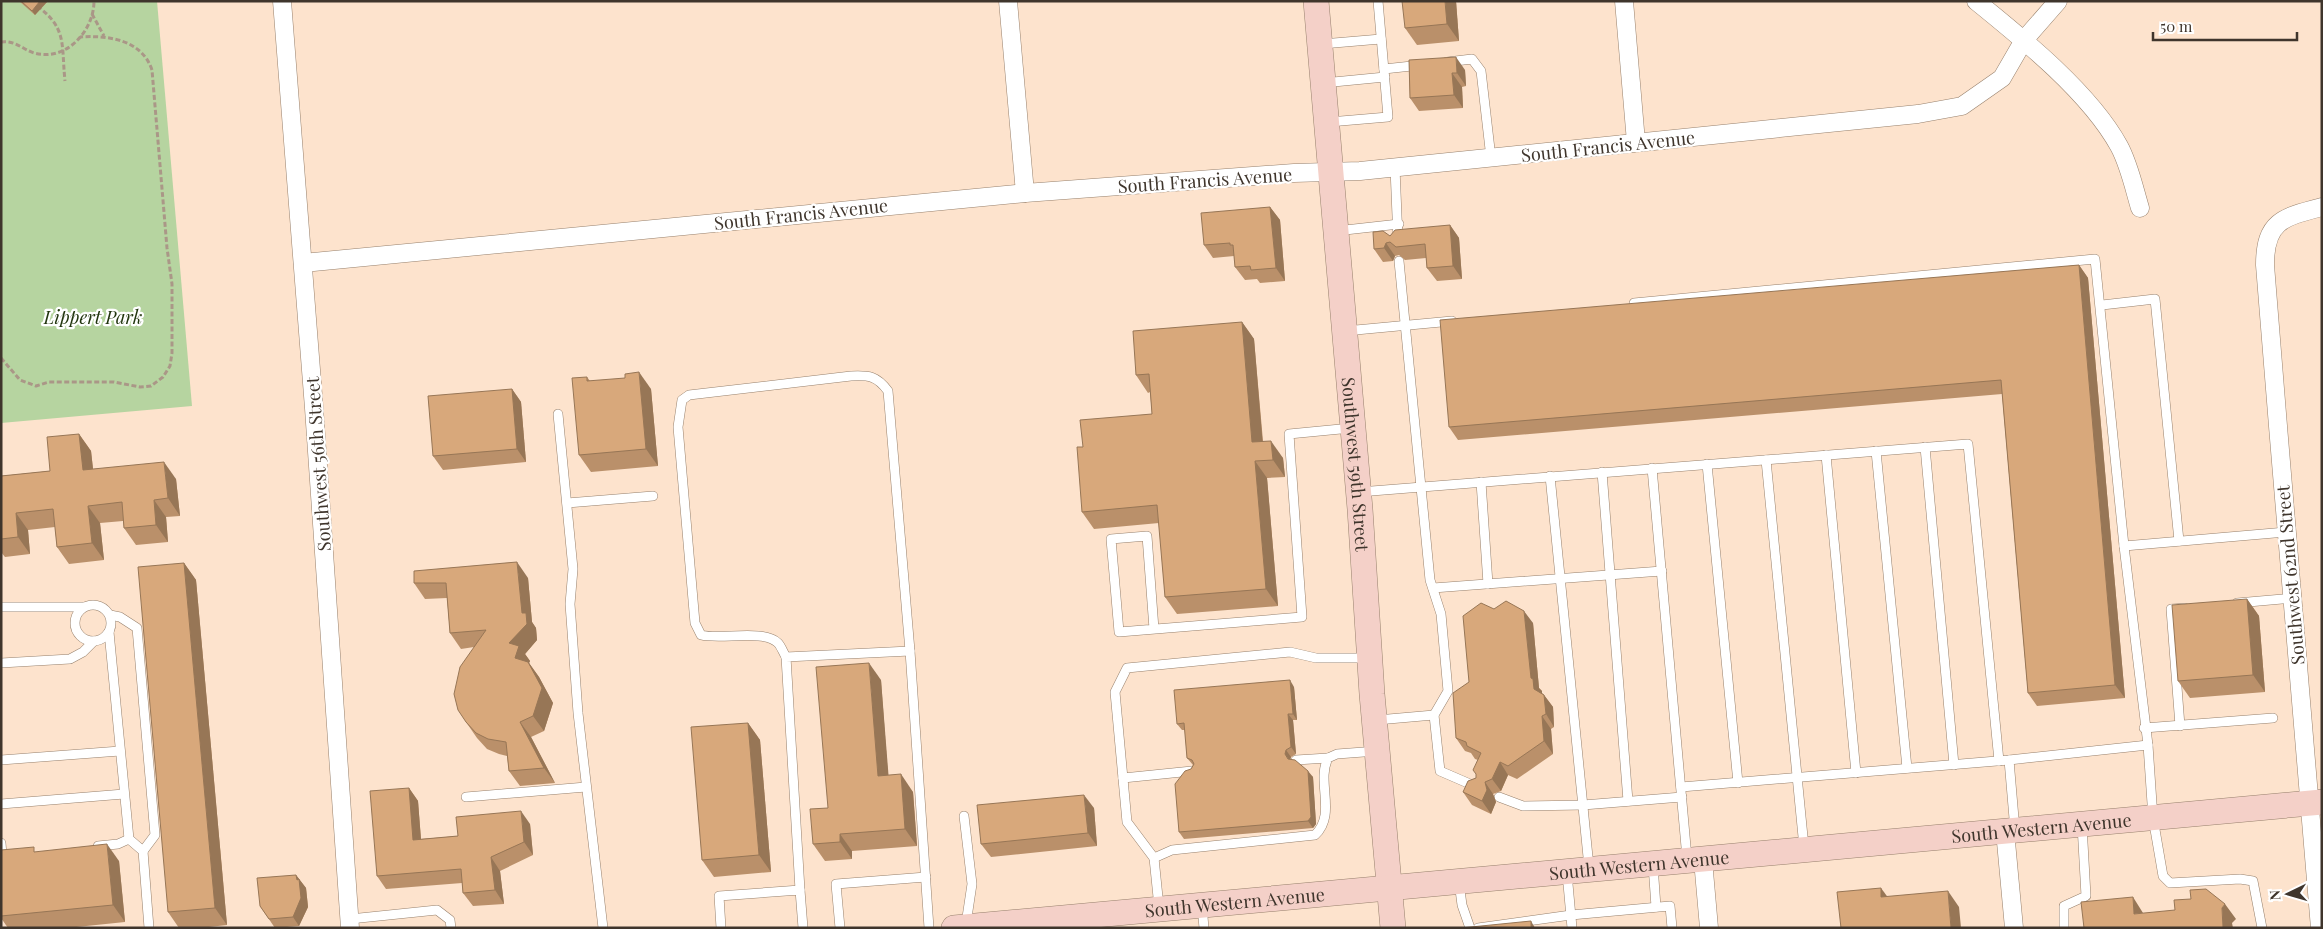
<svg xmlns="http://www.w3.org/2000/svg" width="2323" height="929" font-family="'Playfair Display',serif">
<rect width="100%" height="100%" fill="#fde3cd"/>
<polygon fill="#b6d4a0" points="1,1 157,1 192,406 1,423"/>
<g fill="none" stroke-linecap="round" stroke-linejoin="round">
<g stroke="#97806c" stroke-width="10">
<g id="lane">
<polyline points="1322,44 1381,39"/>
<polyline points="1447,62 1472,59 1481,71 1491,158"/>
<polyline points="1384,69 1421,65"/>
<polyline points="1323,83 1385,77"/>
<polyline points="1329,122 1388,117 1378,1"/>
<polyline points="1395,168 1398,240"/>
<polyline points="1336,231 1399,224"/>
<polyline points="1399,261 1430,580 1441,614 1448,691 1434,715 1440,771 1477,787"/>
<polyline points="1634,303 2095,259 2124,546 2148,745 2153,818 2163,876 2170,883 2240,879 2253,881 2262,928"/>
<polyline points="2102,305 2155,299 2179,541"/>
<polyline points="1345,331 1452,321"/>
<polyline points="558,414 573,569 570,604 578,713 603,928"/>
<polyline points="1925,447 1954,765"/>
<polyline points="1876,451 1907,768"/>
<polyline points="1826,455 1856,773"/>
<polyline points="1766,460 1804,847"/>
<polyline points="1707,464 1738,783"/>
<polyline points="1652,468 1687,858"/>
<polyline points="1602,472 1628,801"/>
<polyline points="1550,476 1589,867"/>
<polyline points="1481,482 1488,584"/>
<polyline points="1359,492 1968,444 1999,761"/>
<polyline points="567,503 653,496"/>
<polyline points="2124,546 2286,532"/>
<polyline points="1433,588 1662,571"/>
<polyline points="2237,603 2293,598"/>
<circle cx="93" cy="623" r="18"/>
<polyline points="1,607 83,607"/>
<polyline points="110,615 120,617 137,628 155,835 143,851"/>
<polyline points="1154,629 1147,536 1111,539 1119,632 1302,617 1289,434 1351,428"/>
<polyline points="109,632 129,839 143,851 149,928"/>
<path d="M786,657C783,652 781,646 778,643C764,629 721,640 701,635L695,623L678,427L682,400L689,395L851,376C869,375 877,376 888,391L910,651"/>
<polyline points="1,663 70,659 83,652 94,641"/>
<polyline points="1377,720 1434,715"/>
<polyline points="2180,726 2171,609 2185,608"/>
<polyline points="2144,728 2273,718"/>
<polyline points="1,760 120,751"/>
<polyline points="1296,760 1328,758"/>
<polyline points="2009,760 2015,830"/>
<polyline points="1123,778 1192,771"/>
<polyline points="1681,787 2009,760 2148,745"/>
<polyline points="466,797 586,787"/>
<polyline points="1499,797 1523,806 1583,805 1682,797"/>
<polyline points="1,804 124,794"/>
<polyline points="964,816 972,884 966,924"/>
<polyline points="1,843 2,855 8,854"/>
<polyline points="98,846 118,844 129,839"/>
<path d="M1154,858L1172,850L1315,835C1337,814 1316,782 1328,758L1337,754L1377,751"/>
<polyline points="1653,865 1656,907"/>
<polyline points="1567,873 1572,928"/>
<polyline points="1459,882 1462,905 1470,928"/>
<polyline points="800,890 786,657 910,651 929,928"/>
<polyline points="1202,906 1204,928"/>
<polyline points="1159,907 1154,858 1127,822 1115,692 1127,668 1290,652 1316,658 1368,658"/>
<polyline points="350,919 437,910 450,920 451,928"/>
<polyline points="721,928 719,896 800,890 803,928"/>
<polyline points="840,928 836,884 926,877"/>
<polyline points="1478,928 1571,915 1670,906 1672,928"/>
<polyline points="2064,928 2064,906 2086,896 2082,825"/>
</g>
</g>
<g stroke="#97806c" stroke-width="19">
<g id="street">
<polyline points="282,1 314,408 350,928"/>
<polyline points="1008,1 1025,193"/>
<polyline points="1624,1 1636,142"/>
<path d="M1976,1C2023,39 2090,93 2119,146C2129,164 2134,188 2140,208"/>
<polyline points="303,263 1025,193 1294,173 1360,171 1918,114 1962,106 2002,78 2024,40 2058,1"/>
<polyline points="2005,831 2014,928"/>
<polyline points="1703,860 1709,928"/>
<path d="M2320,928C2300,707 2283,486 2265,265C2265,221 2283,217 2322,207"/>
</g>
</g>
<g stroke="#97806c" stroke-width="26">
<g id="secondary">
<path id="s1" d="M1316,1L1360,509L1372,694L1393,928"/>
<path id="s2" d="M954,928L2322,802"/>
</g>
</g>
<g stroke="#aa9787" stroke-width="3" stroke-dasharray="5 2.5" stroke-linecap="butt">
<path d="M34,1L33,3C68,27 61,43 65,81"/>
<polyline points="92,14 104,36"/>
<path d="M1,42C15,40 22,49 34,53C66,62 94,31 94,1"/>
<path d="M1,358L20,380L36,386L49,382H114L140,387L151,386L163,377L170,366L172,353V284L167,248L152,70C142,40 109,35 80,37"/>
</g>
<use href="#lane" stroke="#fff" stroke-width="9"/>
<use href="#street" stroke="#fff" stroke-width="18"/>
<use href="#secondary" stroke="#f4d0c8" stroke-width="25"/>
</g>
<g fill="#ba906a">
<polygon points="19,1 46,1 47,2 35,15"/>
<polygon points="1456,1 1459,41 1417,45 1405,28"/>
<polygon points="1409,60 1465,70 1466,86 1462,87 1463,108 1419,111 1410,98"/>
<polygon points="1270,207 1280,220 1285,281 1260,283 1257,279 1245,280 1235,267 1234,256 1213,258 1204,245"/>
<polygon points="1450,225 1459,238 1462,279 1437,281 1427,268 1426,258 1405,260 1399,255 1395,256 1393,261 1383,262 1374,249 1390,236"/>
<polygon points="2079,265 2088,278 2125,698 2037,706 2028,693 2002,394 1458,440 1449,427"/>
<polygon points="1242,322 1254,339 1263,441 1283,458 1285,477 1267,478 1278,606 1177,614 1165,597 1159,523 1094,529 1082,512 1083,447 1152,414 1150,392 1148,393 1136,375"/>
<polygon points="587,377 590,381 651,389 658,466 591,472 579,455"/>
<polygon points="512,389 521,402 526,462 443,470 433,456"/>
<polygon points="79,434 91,451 93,469 176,479 180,516 166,517 168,542 136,545 124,528 123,521 100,523 104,560 69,564 57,547 55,527 28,530 30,554 5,557 1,552 1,476 50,471"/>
<polygon points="184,563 196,580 227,925 200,928 179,928 168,912"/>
<polygon points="528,578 532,622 536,628 537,640 525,654 530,661 529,663 539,677 553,703 544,731 531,737 555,783 520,786 509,771 507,756 499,754 487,749 477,738 466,722 474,647 461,649 450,633 447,598 425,599 414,583"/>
<polygon points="2247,599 2259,616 2265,692 2190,698 2178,681"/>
<polygon points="1494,609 1533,623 1539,688 1542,691 1542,693 1544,695 1553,707 1554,727 1551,729 1553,754 1517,779 1508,775 1501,791 1493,794 1496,802 1491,814 1472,805 1463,792 1476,778 1478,760 1475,759 1471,753 1465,751 1456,738 1469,682"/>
<polygon points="881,680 888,776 913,792 917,846 852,851 852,859 825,861 813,844"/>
<polygon points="1294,687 1297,720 1293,720 1296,754 1291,757 1290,759 1313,777 1316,824 1313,828 1184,839 1179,832 1191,769 1193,765 1187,758 1185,730 1182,730 1177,724"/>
<polygon points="748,723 760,740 771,872 714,877 702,860"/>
<polygon points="409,788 418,801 421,839 458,836 530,824 533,855 500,871 504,904 473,906 463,893 462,883 386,889 377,876"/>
<polygon points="1094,808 1097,846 991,857 981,844"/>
<polygon points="1,850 119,861 125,922 67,928 8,928 1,918"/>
<polygon points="296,875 306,888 308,907 299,926 275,928 260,906"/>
</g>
<g fill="#977656">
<polygon points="40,1 47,2 35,15 32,11"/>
<polygon points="1445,1 1456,1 1459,41 1447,24"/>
<polygon points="1456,57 1465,70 1466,86 1457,73"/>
<polygon points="1452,73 1462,87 1463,108 1454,95"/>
<polygon points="1270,207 1280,220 1285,281 1276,268"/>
<polygon points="1450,225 1459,238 1462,279 1453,266"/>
<polygon points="1386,243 1395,256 1393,261 1384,248"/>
<polygon points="2079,265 2088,278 2125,698 2115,685"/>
<polygon points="1242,322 1254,339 1264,459 1252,442"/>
<polygon points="639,372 651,389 658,466 646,449"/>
<polygon points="512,389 521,402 526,462 517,449"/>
<polygon points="79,434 91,451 95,487 83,470"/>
<polygon points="1271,441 1283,458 1285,477 1273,460"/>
<polygon points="1255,461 1267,478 1278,606 1266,589"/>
<polygon points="164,462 176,479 180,516 168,498"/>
<polygon points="154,500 166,517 168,542 156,525"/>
<polygon points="88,506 100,523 104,560 92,543"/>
<polygon points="16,513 28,530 30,554 18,537"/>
<polygon points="517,562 528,578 532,622 536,628 537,640 525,654 530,661 529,663 539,677 553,703 544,731 533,716 515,658 509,643 522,613"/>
<polygon points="184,563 196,580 227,925 215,908"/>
<polygon points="2247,599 2259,616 2265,692 2253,675"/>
<polygon points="1524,611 1533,623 1539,688 1542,691 1542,701 1534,689 1531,678"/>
<polygon points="869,663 881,680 890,794 878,776"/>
<polygon points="1290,680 1294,687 1297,720 1293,714"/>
<polygon points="1544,695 1553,707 1554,727 1546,714"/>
<polygon points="1288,714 1293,720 1296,754 1291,747"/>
<polygon points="1542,716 1551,729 1553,754 1544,741"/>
<polygon points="520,722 531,737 555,783 544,768"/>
<polygon points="748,723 760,740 771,872 759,855"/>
<polygon points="1286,750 1291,757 1290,761 1285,754"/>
<polygon points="1500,762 1508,775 1501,791 1492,779"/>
<polygon points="1308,771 1313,777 1316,824 1313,828 1308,821"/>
<polygon points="901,774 913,792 917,846 905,829"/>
<polygon points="1485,782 1493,794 1496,802 1491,814 1482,801"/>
<polygon points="409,788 418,801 422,853 413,840"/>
<polygon points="1084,795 1094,808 1097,846 1088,833"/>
<polygon points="521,811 530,824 533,855 524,842"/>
<polygon points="840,834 852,851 852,859 840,842"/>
<polygon points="107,844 119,861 125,922 113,905"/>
<polygon points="491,857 500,871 504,904 495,890"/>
<polygon points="296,875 306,888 308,907 299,926 293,917 297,880"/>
<polygon points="1881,888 1892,903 1881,897"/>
<polygon points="1948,891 1959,907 1961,928 1951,928"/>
<polygon points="2133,897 2143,913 2134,914"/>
<polygon points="2225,904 2236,919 2232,923 2233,928 2223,928 2222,908"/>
<polygon points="1531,921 1535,928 1531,928"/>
</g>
<g fill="#d8a87b" stroke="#977656">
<polygon points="21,1 40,1 32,11"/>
<polygon points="1402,1 1445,1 1447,24 1405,28"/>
<polygon points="1456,57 1457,73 1452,73 1454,95 1410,98 1409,60"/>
<polygon points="1270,207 1276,268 1251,270 1250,266 1235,267 1233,245 1230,245 1230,243 1204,245 1201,213"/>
<polygon points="1450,225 1453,266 1427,268 1425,244 1396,247 1390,242 1386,243 1384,248 1374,249 1373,232 1383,231 1390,236 1395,230"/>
<polygon points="2079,265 2115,685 2028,693 2001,380 1449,427 1440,320"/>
<polygon points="1242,322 1252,442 1271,441 1273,460 1255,461 1266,589 1165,597 1157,505 1082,512 1077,447 1083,447 1080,420 1152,414 1149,374 1136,375 1133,331"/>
<polygon points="639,372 646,449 579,455 572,378 587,377 587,381 625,378 625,374"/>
<polygon points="512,389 517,449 433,456 428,396"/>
<polygon points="79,434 83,470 164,462 168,498 154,500 156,525 124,528 122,502 88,506 92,543 57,547 53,509 16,513 18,537 1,539 1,476 50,471 47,437"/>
<polygon points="517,562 522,613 526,613 527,624 509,643 519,646 515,658 528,662 542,688 533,716 520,722 544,768 509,771 506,742 488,739 476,733 466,722 458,710 454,694 460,667 486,630 450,633 446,583 414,583 414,571"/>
<polygon points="184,563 215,908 168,912 138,567"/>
<polygon points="2247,599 2253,675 2178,681 2172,605"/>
<polygon points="1506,601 1524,611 1531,678 1533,679 1534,689 1544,695 1546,714 1542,716 1544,741 1508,766 1500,762 1492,779 1485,782 1487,790 1482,801 1463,792 1468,781 1476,778 1476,774 1473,770 1481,753 1467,746 1466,742 1456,738 1453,693 1469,682 1463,616 1481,603 1494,609"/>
<polygon points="869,663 878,776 901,774 905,829 840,834 840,842 813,844 810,809 828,808 816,667"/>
<polygon points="1290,680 1293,714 1288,714 1291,747 1286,750 1285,754 1288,759 1295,760 1308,771 1311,817 1308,821 1179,832 1175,784 1185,771 1191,769 1194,764 1192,760 1187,758 1184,723 1177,724 1174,690"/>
<polygon points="748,723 759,855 702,860 691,727"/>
<polygon points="409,788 413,840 458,836 456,817 521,811 524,842 491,857 495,890 463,893 461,869 377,876 370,791"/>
<polygon points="1084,795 1088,833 981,844 977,805"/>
<polygon points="107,844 113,905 1,916 1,850 34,847 34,852"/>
<polygon points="296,875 297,880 299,879 301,898 293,917 269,919 260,906 257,878"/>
<polygon points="1881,888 1881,897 1948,891 1951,928 1841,928 1837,892"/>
<polygon points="2206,889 2225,904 2222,908 2223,928 2084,928 2081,902 2133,897 2134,914 2175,910 2174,900 2191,899 2190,890"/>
<polygon points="1531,921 1531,928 1461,928"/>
</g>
<g text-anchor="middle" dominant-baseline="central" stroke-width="4.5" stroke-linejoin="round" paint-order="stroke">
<g font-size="18" fill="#3f352c" stroke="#fff">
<text transform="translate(1608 146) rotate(-6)">South Francis Avenue</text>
<text transform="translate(1205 180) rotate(-4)">South Francis Avenue</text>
<text transform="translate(801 214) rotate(-6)">South Francis Avenue</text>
<text transform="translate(318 464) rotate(-94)">Southwest 56th Street</text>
<text stroke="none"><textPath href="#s1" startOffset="465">Southwest 59th Street</textPath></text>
<text transform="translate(2290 575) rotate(-95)">Southwest 62nd Street</text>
<text stroke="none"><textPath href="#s2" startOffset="1092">South Western Avenue</textPath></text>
<text stroke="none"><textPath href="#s2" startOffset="688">South Western Avenue</textPath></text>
<text stroke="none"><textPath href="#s2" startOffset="282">South Western Avenue</textPath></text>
</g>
<g font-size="18" font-style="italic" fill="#21350e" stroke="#fff">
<text x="93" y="317">Lippert Park</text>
</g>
</g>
<rect width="2323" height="929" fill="none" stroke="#3f352c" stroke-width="5"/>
<g transform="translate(2288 894) rotate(265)" stroke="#ffffff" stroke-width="4" paint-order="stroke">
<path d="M0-4L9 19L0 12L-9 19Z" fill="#3f352c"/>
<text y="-8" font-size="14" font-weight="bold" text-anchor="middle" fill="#3f352c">N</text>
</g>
<path d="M2153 32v8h144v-8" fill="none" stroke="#3f352c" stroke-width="2.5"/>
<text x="2160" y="32" font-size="15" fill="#3f352c" stroke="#ffffff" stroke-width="4" paint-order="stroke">50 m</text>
</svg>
